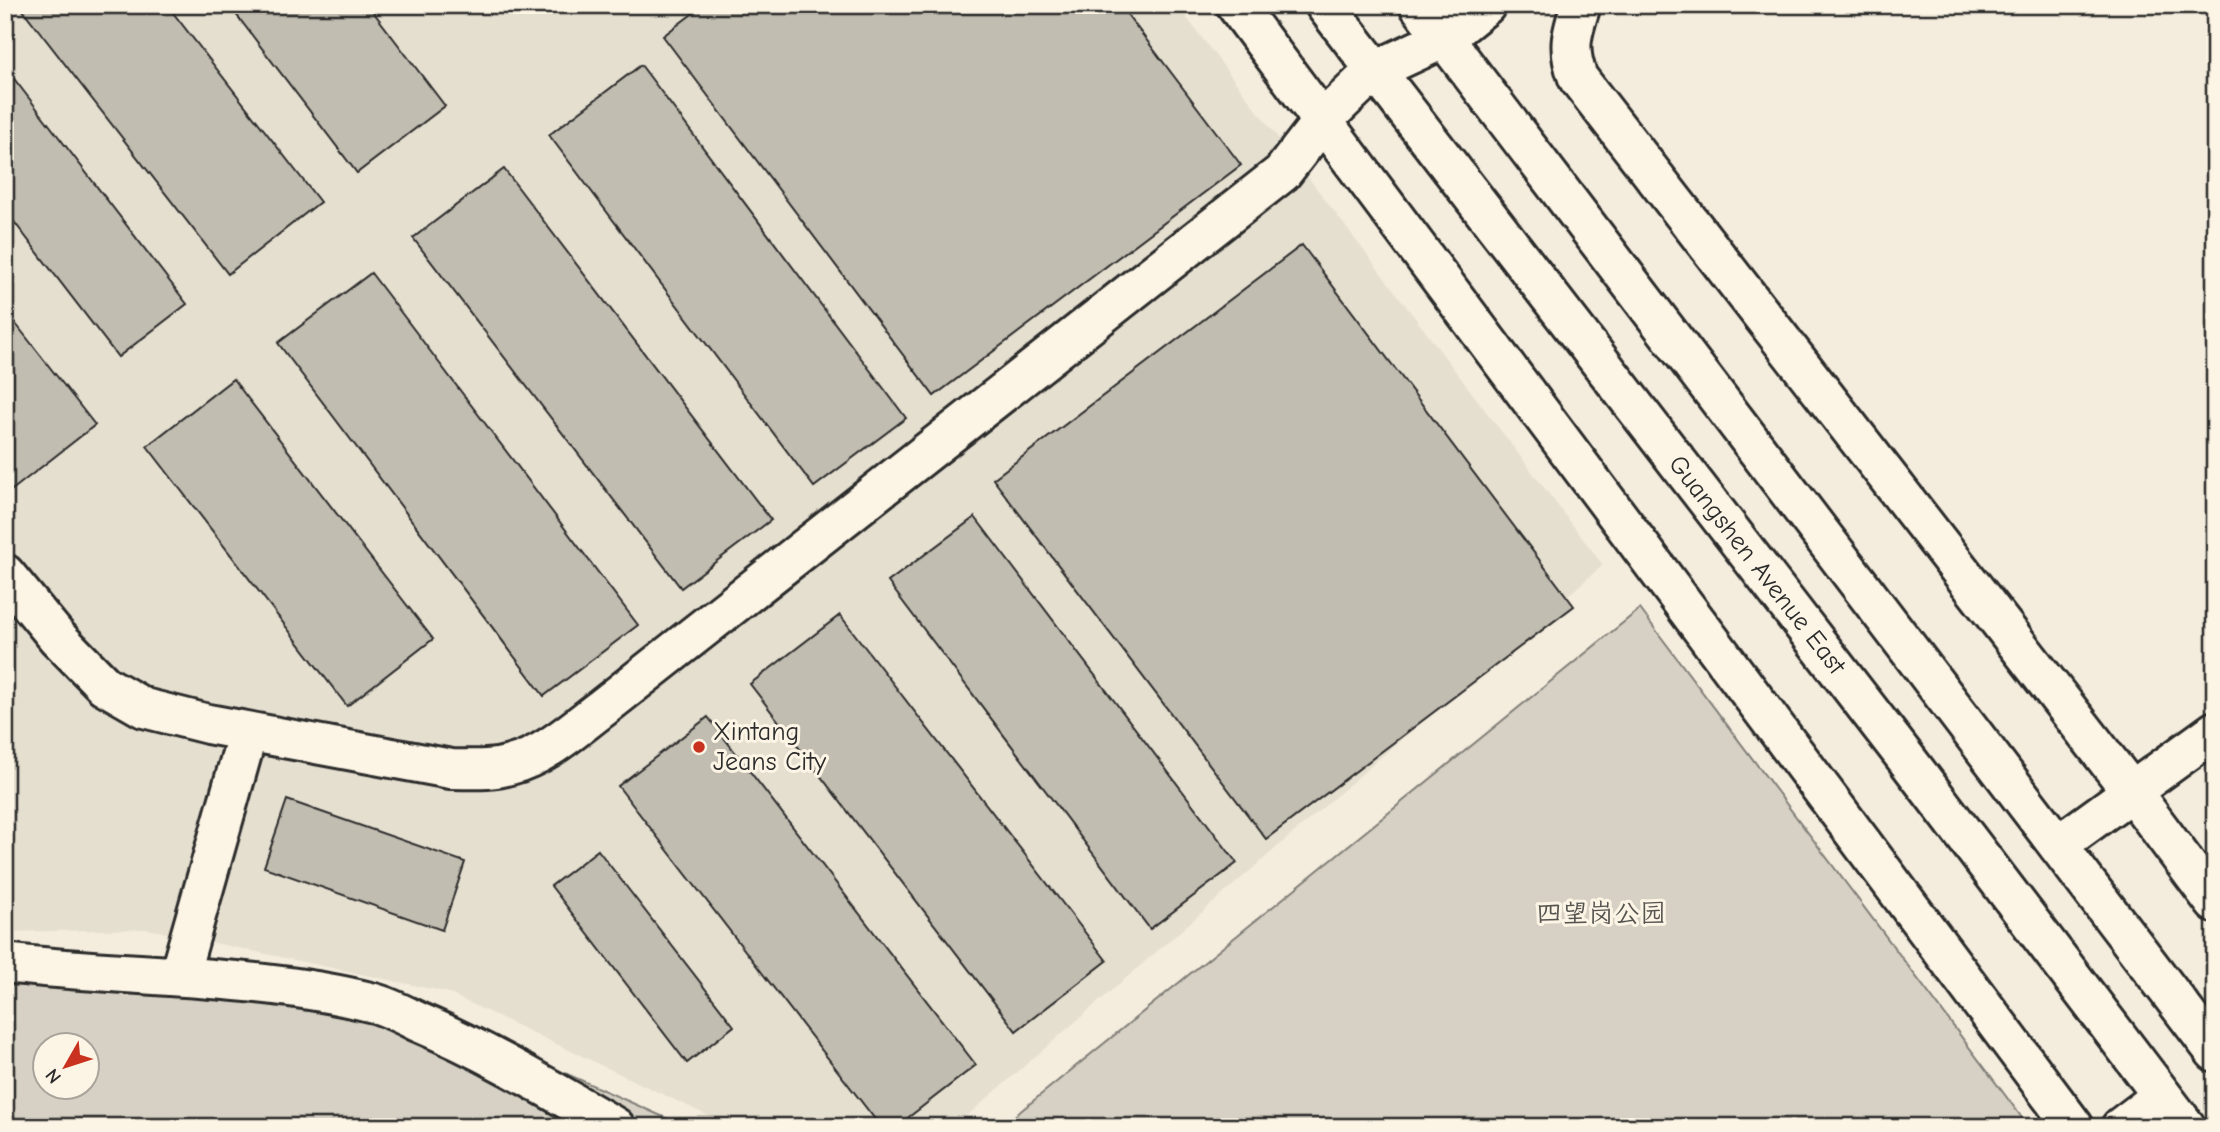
<svg xmlns="http://www.w3.org/2000/svg" width="2220" height="1132" font-family="'Comic Neue','LXGW WenKai TC',sans-serif">
<rect width="100%" height="100%" fill="#f4edde"/>
<filter id="ink" filterUnits="userSpaceOnUse"><feTurbulence type="fractalNoise" baseFrequency=".0143" numOctaves="2"/><feDisplacementMap in="SourceGraphic" scale="14" xChannelSelector="R" yChannelSelector="G"/><feConvolveMatrix kernelMatrix="1 2 1 2 8 2 1 2 1" color-interpolation-filters="sRGB"/></filter>
<g filter="url(#ink)">
<polygon fill="#e5dfd0" points="5,5 1177,5 1603,565 954,1127 732,1127 446,992 148,929 5,932"/>
<g fill="#d6d1c4" stroke="#807e78" stroke-width="2" fill-rule="evenodd">
<polygon points="1640,609 2029,1127 1001,1127"/>
<path d="M5,985L388,994L686,1127H5ZM46,1044H88V1086H46Z"/>
</g>
<g fill="#c2bdb1" stroke="#2b2b2b" stroke-width="2">
<polygon points="19,5 167,5 320,202 228,274"/>
<polygon points="229,5 368,5 445,106 357,173"/>
<polygon points="704,5 1120,5 1241,165 934,396 663,36"/>
<polygon points="641,65 906,418 814,487 549,135"/>
<polygon points="5,67 187,304 118,357 5,210"/>
<polygon points="504,169 771,520 681,588 413,238"/>
<polygon points="1302,245 1574,606 1266,839 993,479"/>
<polygon points="371,273 638,625 544,696 278,343"/>
<polygon points="5,310 95,425 7,494 5,492"/>
<polygon points="233,379 433,639 347,706 147,446"/>
<polygon points="975,517 1237,863 1150,929 888,582"/>
<polygon points="840,615 1107,961 1016,1031 750,684"/>
<polygon points="708,717 976,1065 896,1127 881,1127 618,786"/>
<polygon points="287,800 465,862 442,930 264,867"/>
<polygon points="598,850 734,1026 687,1063 551,886"/>
</g>
<g fill="none" stroke-linecap="round" stroke-linejoin="round">
<g stroke="#2b2b2b" stroke-width="44">
<g id="street">
<path d="M5,574L57,637L104,685L144,708L208,724L451,769C471,769 491,771 510,765C545,756 574,729 602,708L1282,173L1323,120L1374,71"/>
<polyline points="2058,845 2215,731"/>
<path d="M5,963C128,978 254,973 374,1003C389,1007 404,1015 418,1022C487,1051 551,1090 615,1127"/>
<polyline points="179,976 248,732"/>
</g>
</g>
<g stroke="#2b2b2b" stroke-width="44">
<g id="secondary">
<polyline points="1236,5 2074,1127"/>
<path d="M1581,5C1571,35 1567,49 1578,78L2132,792L2215,903"/>
<polyline points="1374,71 1445,38 1486,5"/>
<polyline points="2121,1127 2162,1096"/>
</g>
</g>
<g stroke="#2b2b2b" stroke-width="44">
<g id="highway">
<polyline points="1325,5 1905,757 2186,1127"/>
<polyline points="1419,5 2215,1052"/>
</g>
</g>
<use href="#street" stroke="#fcf5e5" stroke-width="38"/>
<use href="#secondary" stroke="#fcf5e5" stroke-width="38"/>
<use href="#highway" stroke="#fcf5e5" stroke-width="38"/>
</g>
</g>
<circle fill="#c8321e" stroke="#fcf5e5" stroke-width="2.5" cx="699" cy="747" r="7"/>
<g text-anchor="middle" dominant-baseline="central" stroke-width="6" stroke-linejoin="round" paint-order="stroke">
<g font-size="26" fill="#2b2b2b" stroke="#fcf5e5">
<text transform="translate(1757 565) rotate(52)">Guangshen Avenue East</text>
</g>
<g font-size="26" fill="#2b2b2b" stroke="#fcf5e5" text-anchor="start">
<text x="713" y="732">Xintang<tspan x="713" dy="30">Jeans City</tspan></text>
</g>
<g font-size="26" fill="#565451" stroke="#fcf5e5">
<text x="1601" y="914">四望岗公园</text>
</g>
</g>
<rect width="2220" height="1132" fill="none" stroke="#fcf5e5" stroke-width="28"/>
<rect x="14" y="14" width="2192" height="1104" fill="none" stroke="#2b2b2b" stroke-width="2.5" filter="url(#ink)"/>
<g transform="translate(66 1066) rotate(231)"><circle r="33" fill="#fcf5e5" stroke="#a8a49b" stroke-width="2"/>
<path d="M0-5L12 26L0 18L-12 26Z" fill="#c8321e"/>
<text y="-10" font-size="19" font-weight="bold" text-anchor="middle" fill="#2b2b2b">N</text>
</g>
</svg>
